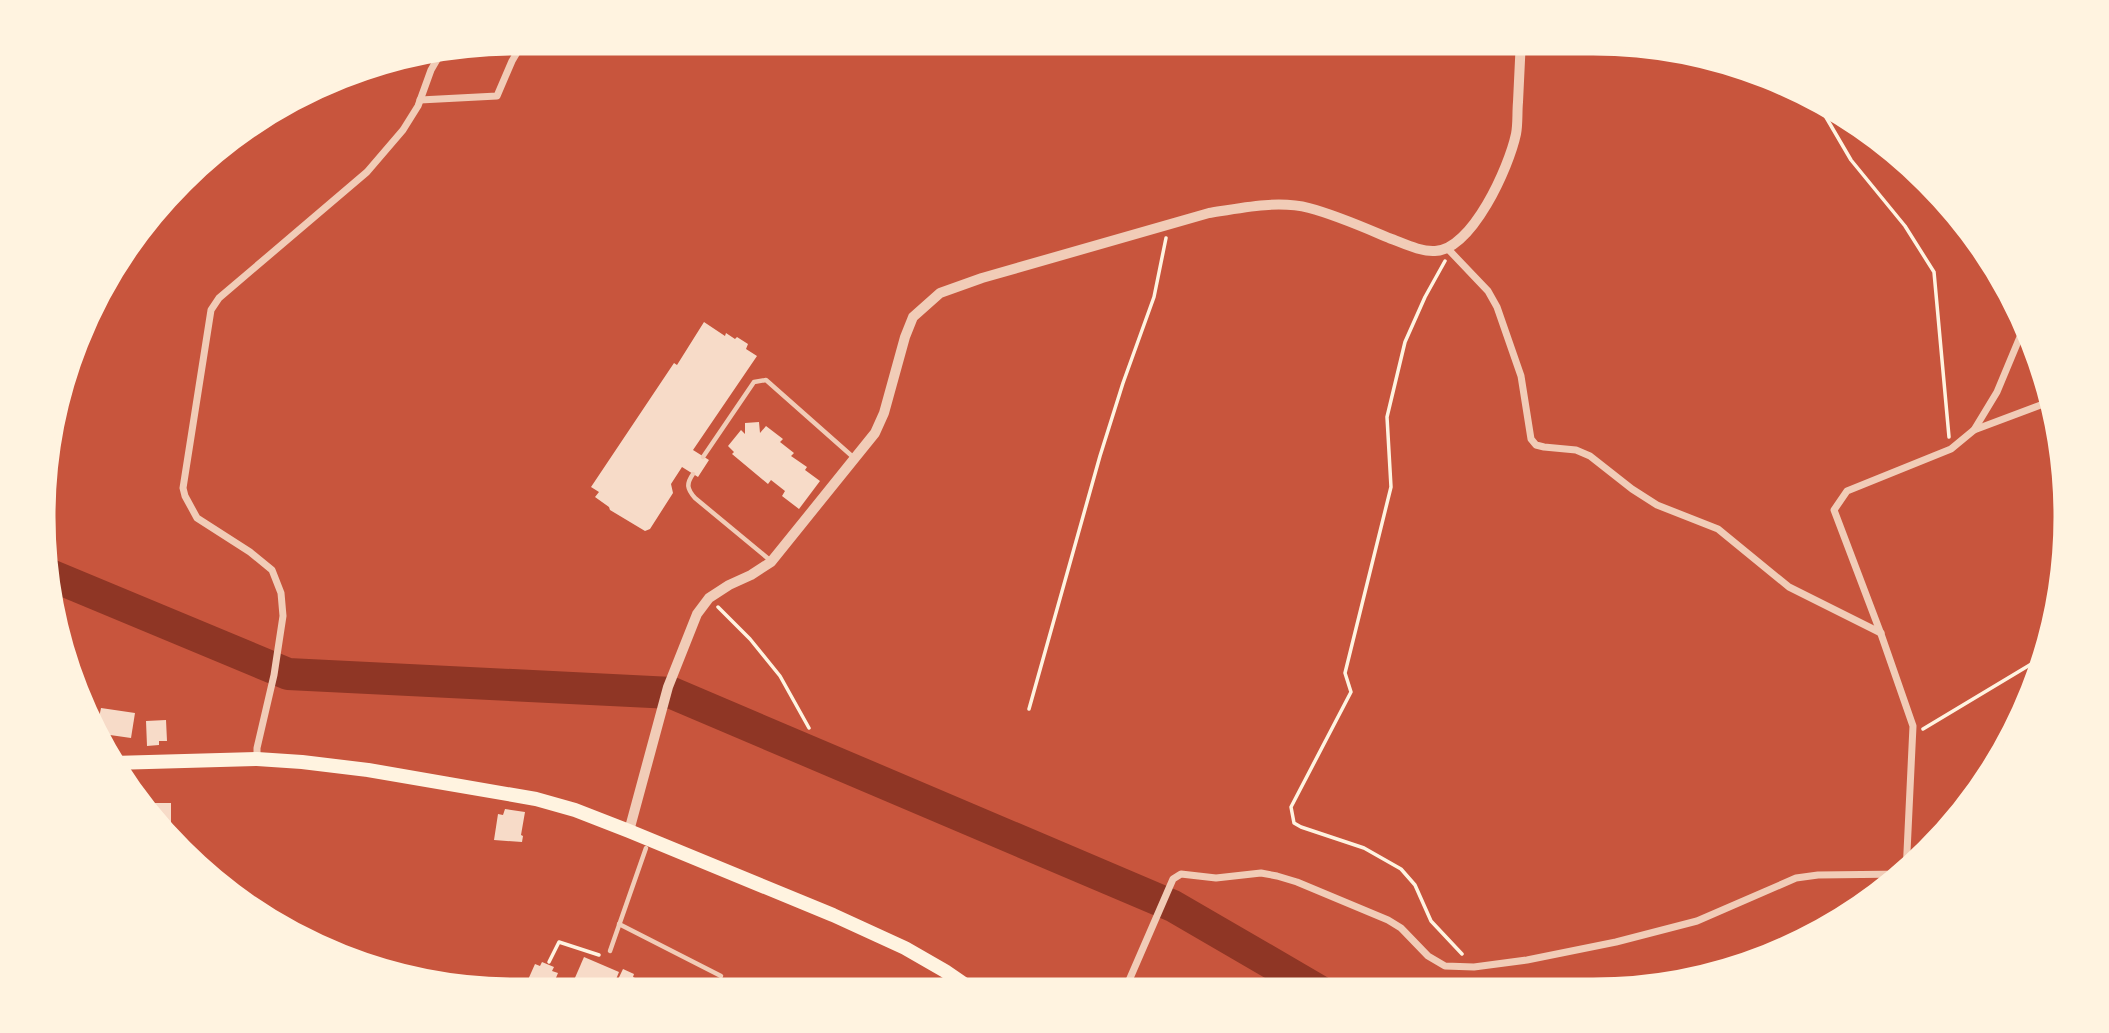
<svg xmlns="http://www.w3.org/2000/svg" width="2109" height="1033" font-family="'Titillium Web',sans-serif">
<rect width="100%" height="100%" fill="#c8553d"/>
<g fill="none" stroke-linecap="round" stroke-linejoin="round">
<polyline stroke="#8f3625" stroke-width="32" points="43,572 288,674 672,693 1173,906 1321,992"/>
</g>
<g fill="#f7dbc8">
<polygon points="704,322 725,336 726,333 735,339 737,337 748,344 746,349 757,356 693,450 709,460 698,477 682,467 671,484 673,493 650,529 645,531 610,510 609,507 595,497 599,492 591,487 674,363 677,365"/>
<polygon points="759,422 760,433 766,426 783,439 780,442 794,453 791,456 807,467 805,470 820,481 799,509 782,496 785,491 771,480 768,484 732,454 734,452 728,446 741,430 745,434 745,423"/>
<polygon points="101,708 135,713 131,738 96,733"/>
<polygon points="166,720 167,741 159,741 159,745 147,746 146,721"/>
<polygon points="142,803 171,803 171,844"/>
<polygon points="505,809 525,812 521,835 523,836 522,842 494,840 498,814 503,815"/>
<polygon points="584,957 619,972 610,994 589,994 571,987"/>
<polygon points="542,962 554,967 552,971 558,973 550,992 527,982 535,964 540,966"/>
<polygon points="623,969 634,974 633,977 647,984 642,994 611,994"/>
</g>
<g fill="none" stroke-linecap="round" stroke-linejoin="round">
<g stroke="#fff3e0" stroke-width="3.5">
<polyline points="1813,95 1851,160 1905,226 1934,272 1949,437"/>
<polyline points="1445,261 1425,297 1405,342 1387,417 1391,487 1345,673 1351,692 1291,807 1294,823 1301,827 1364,848 1401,869 1415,885 1431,921 1462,954"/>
<polyline points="73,356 126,245"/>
<polyline points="718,607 750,639 780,676 809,728"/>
<polyline points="1029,709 1100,456 1123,383 1154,297 1166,238"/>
<polyline points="1923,729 2033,663 2046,661"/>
<polyline points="549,962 559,942 599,955"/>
</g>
<g stroke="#f1ccb7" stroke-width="4.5">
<polyline points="703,457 754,382 766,380 853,457"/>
<path d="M693,474C686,484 687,489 695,498L771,561"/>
<polyline points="619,924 721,976"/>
<polyline points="610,951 646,848"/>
</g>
<g stroke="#f1ccb7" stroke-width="7">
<polyline points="420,100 497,96 512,61 525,39"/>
<polyline points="1448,249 1488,291 1497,307 1521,376 1531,439 1536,445 1544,447 1576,450 1590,456 1632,489 1657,505 1718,529 1789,587 1881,633"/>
<polyline points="1974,430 2054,400"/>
<polyline points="257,759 257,748 274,675 283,616 281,593 272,570 250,552 197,518 185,496 183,488 211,310 219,298 367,172 403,130 418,106 431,70 442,51"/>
<polyline points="1906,873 1913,726 1881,634 1834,510 1847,491 1951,449 1974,430 1997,392 2027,320"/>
<polyline points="1124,992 1173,879 1181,874 1216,878 1261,873 1277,876 1297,882 1388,920 1401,928 1428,956 1445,966 1474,967 1527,960 1616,942 1697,921 1796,878 1818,875 1905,874"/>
</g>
<path stroke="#f1ccb7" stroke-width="10" d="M629,831L668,687L697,614L709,598L729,585L751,575L771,562L875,433L884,413L905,337L913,317L940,293L982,278L1209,213C1240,208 1278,200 1309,208C1336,215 1363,227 1389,238C1403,243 1420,252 1435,251C1472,250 1509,167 1516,134C1518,124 1517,113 1518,102C1519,81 1520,60 1521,39"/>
<polyline stroke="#fff3e0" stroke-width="14" points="113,763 257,759 302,762 368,770 536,799 575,810 629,831 833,915 905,948 945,971 977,993"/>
</g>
<path d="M0 0H2109V1033H0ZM516 51H1593A465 465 0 0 1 2058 516V517A465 465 0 0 1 1593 982H516A465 465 0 0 1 51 517V516A465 465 0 0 1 516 51Z" fill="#fff3e0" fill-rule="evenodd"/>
<path fill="none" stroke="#fff3e0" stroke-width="9" d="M516 51H1593A465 465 0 0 1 2058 516V517A465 465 0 0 1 1593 982H516A465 465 0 0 1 51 517V516A465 465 0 0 1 516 51Z"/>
</svg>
